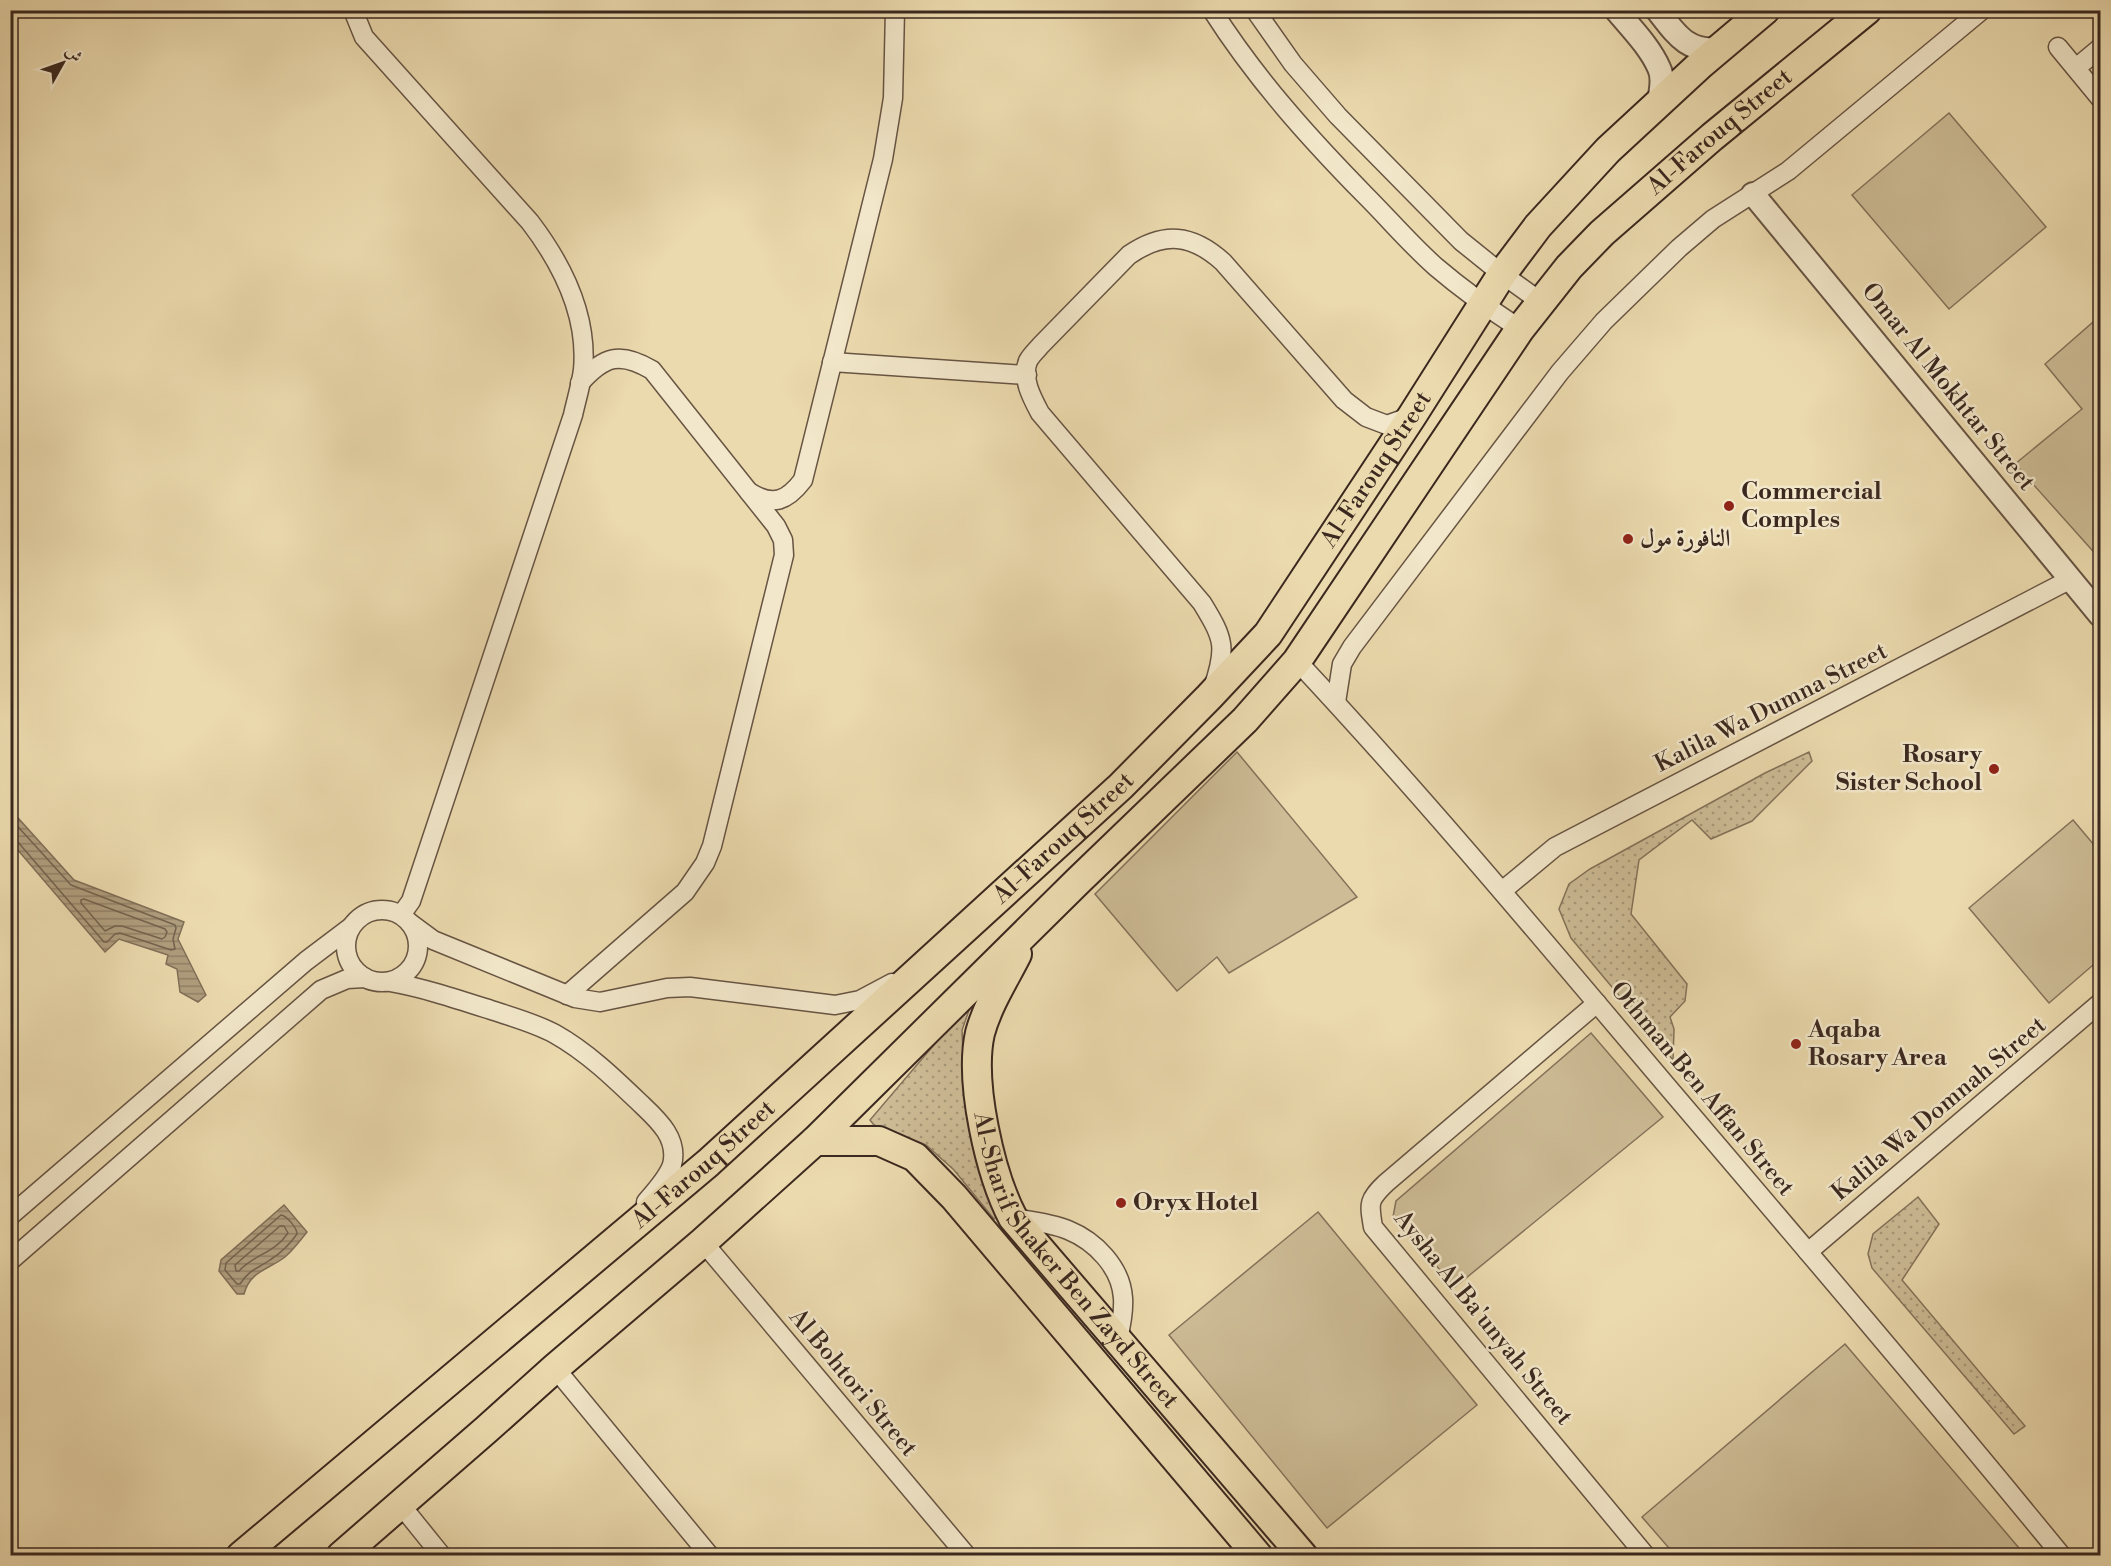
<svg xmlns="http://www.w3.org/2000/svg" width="2111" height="1566" font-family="'Libre Bodoni',Amiri,serif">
<defs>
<pattern id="garden-dots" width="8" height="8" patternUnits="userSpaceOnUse" patternTransform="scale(1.5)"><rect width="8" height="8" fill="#cdbc96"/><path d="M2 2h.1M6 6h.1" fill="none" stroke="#a8997a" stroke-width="1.8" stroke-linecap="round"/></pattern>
<pattern id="water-rules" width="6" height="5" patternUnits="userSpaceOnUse" patternTransform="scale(1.5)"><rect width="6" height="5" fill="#af9d7d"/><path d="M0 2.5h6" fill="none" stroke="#908066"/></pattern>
</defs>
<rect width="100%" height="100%" fill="#ebdaae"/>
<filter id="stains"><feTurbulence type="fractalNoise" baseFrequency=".00333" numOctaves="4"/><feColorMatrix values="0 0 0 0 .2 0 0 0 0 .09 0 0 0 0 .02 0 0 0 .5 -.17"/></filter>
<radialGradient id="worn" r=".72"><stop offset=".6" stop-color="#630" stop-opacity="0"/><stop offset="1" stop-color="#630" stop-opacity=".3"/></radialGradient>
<g fill="#cdbc96" stroke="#84725a" stroke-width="1.5">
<polygon points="1949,113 2046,227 1949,309 1852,195"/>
<polygon points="2100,316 2100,559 2015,464 2082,409 2045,364"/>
<polygon points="1237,752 1357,897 1229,973 1217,957 1177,991 1095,894"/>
<polygon points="2073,820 2100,852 2100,959 2049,1003 1969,908"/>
<polygon points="1591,1033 1663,1117 1455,1287 1393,1217 1396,1201"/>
<polygon points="1318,1212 1477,1405 1327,1528 1169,1335"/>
<polygon points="1845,1344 2025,1555 1675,1555 1642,1517"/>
</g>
<g fill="url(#garden-dots)" stroke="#84725a" stroke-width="1.5">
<polygon points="1809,752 1812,761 1752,821 1711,839 1692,820 1639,860 1631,914 1687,984 1685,1001 1670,1017 1674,1029 1673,1060 1571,938 1559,909 1569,884 1590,869 1765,773"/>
<polygon points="973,999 962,1030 965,1095 1002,1213 994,1219 954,1170 926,1145 874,1125 870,1120"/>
<polygon points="1918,1197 1939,1224 1902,1280 2025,1426 2014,1434 1872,1268 1868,1254 1873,1234"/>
</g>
<g fill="url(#water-rules)" stroke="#816e57" stroke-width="1.5">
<polygon points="10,809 74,880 184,922 178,939 206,995 198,1002 180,992 177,969 166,964 168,955 119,939 105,952 11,842"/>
<path d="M284,1205L307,1232C300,1241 293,1250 285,1257C268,1270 250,1271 244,1294H237L219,1271L221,1260Z"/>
</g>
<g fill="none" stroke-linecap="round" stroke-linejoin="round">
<g stroke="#75624e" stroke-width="1.5">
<polyline points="10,818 71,885 175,925 176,928 173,939 175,949 171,950 120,933 115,934 107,942 104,942 17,841 10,839"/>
<polygon points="84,899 165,929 167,932 165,937 162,939 122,926 115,926 105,931 81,903 81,900"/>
<path d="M281,1215C287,1216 297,1228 297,1234C290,1244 281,1253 270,1260C257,1269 250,1269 240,1284H237L225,1270L226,1263Z"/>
<path d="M280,1226H284L288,1233C274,1254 254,1254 239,1271H236L235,1265Z"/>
</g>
<g stroke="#675443" stroke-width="21">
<g id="minor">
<path d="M353,10L364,37L530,222C562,264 588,316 583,370C581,385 576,401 573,415L411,901L401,915"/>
<path d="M1212,10C1256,79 1309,138 1366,196C1389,219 1411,245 1436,267C1463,290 1491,310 1520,329"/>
<polyline points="1255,10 1293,64 1338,116 1461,241 1502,274 1541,302"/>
<polyline points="2058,47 2100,98"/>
<polyline points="2076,68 2100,48"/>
<polyline points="832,362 1027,375"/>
<path d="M749,492C773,507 787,501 803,480L883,159L893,98L895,10"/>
<path d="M1297,661C1425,798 1545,942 1666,1085C1799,1241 1932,1397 2062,1556"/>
<path d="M1213,688C1227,647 1224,639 1202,603L1040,413C1032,398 1021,378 1028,361C1031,355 1037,350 1041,345L1129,255C1164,231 1192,234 1223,262L1344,400L1366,417L1387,425L1412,416"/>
<polyline points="1336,702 1342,664 1352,647 1560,372 1604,321 1679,248 1713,219 1788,171 1982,10"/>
<polyline points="1502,891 1555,847 2071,579"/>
<circle cx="382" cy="946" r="36"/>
<polyline points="410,923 433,940 575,998 600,1002 667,988 690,987 835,1005 860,1000 892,983"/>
<path d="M390,982C424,988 457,999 491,1010C512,1017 535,1023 555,1034C587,1052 614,1078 640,1103C657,1119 679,1138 672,1165C667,1179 655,1191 646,1202"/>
<path d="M567,995L685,892L705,863L712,846L784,555L783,540L776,526L652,370C620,351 604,356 580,383"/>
<path d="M1597,1003L1386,1183C1368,1200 1369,1203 1373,1227L1646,1556"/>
<polyline points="10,1216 306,961 351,927"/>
<path d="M1013,1218C1031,1221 1051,1223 1068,1230C1095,1241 1121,1267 1123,1298C1124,1312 1121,1326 1118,1339"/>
<polyline points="703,1242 967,1556"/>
<polyline points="1808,1252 2100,1003"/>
<polyline points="10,1261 321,990 347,979 365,978"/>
<polyline points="555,1368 710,1556"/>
<polyline points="400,1504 442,1556"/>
</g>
</g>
<g stroke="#675443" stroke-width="26">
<g id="tertiary">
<path d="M1616,10C1631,28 1650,47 1659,68C1664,78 1661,90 1659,101"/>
<path d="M1657,10C1676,34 1687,53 1720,49"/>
<polyline points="1753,194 2100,615"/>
</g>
</g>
<g stroke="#3b281f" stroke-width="32">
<g id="primary">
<path id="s1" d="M1017,954C1004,980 988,1004 980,1033C969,1082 990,1174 1013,1218L1303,1556"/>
<polyline points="815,1141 879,1141 915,1157 954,1197 1258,1556"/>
<path id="s2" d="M241,1556L708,1163L1121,786L1209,697L1268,634L1412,416L1502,274L1538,226L1608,150L1701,64L1765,10"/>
<path id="s3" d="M341,1556L487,1429L555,1368L703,1242L815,1141L1078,881L1245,720L1297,661L1520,329L1569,267L1602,233L1712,137L1867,10"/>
</g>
</g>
<use href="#minor" stroke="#f2e7ca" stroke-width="18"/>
<use href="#tertiary" stroke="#f2e7ca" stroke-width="22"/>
<use href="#primary" stroke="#ebdaae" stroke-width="28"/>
</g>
<g fill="#8f2418" stroke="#f2e7ca" stroke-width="2">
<circle cx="1729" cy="506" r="6"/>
<circle cx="1628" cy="539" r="6"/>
<circle cx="1994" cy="769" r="6"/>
<circle cx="1796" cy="1044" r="6"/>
<circle cx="1121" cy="1203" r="6"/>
</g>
<g text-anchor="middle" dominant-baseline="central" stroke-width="5" stroke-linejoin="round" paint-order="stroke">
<g font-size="24" fill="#3b281f" stroke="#f2e7ca">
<text stroke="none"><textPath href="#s3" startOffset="1992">Al-Farouq Street</textPath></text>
<text transform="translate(1948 387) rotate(51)">Omar Al Mokhtar Street</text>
<text stroke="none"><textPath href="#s2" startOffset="1578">Al-Farouq Street</textPath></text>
<text transform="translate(1771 708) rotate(-27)">Kalila Wa Dumna Street</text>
<text stroke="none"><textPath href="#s2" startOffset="1092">Al-Farouq Street</textPath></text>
<text transform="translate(1702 1089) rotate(50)">Othman Ben Affan Street</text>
<text transform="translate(1939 1109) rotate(-40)">Kalila Wa Domnah Street</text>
<text stroke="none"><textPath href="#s2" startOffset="606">Al-Farouq Street</textPath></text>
<text stroke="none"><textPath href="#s1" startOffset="346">Al-Sharif Shaker Ben Zayd Street</textPath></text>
<text transform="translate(1483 1318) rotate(51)">Aysha Al Ba'unyah Street</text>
<text transform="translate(853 1383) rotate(50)">Al Bohtori Street</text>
</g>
<g font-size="24" font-weight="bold" fill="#3b281f" stroke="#f2e7ca" text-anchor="start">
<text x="1741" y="492">Commercial<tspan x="1741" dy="28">Comples</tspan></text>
<text x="1640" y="539">النافورة مول</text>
<text x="1982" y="755" text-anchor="end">Rosary<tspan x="1982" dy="28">Sister School</tspan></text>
<text x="1808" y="1030">Aqaba<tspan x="1808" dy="28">Rosary Area</tspan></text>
<text x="1133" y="1203">Oryx Hotel</text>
</g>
</g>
<rect width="2111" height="1566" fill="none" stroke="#ebdaae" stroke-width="36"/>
<rect x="12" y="12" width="2087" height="1542" fill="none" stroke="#3b281f" stroke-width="3"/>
<rect x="18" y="18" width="2075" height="1530" fill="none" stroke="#3b281f" stroke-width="1.5"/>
<g transform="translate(63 63) rotate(50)" stroke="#f2e7ca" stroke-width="4.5" paint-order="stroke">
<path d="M0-4.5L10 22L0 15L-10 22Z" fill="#3b281f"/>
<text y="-9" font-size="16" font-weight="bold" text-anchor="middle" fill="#3b281f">ش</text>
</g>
<rect width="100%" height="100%" filter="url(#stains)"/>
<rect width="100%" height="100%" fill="url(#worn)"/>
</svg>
